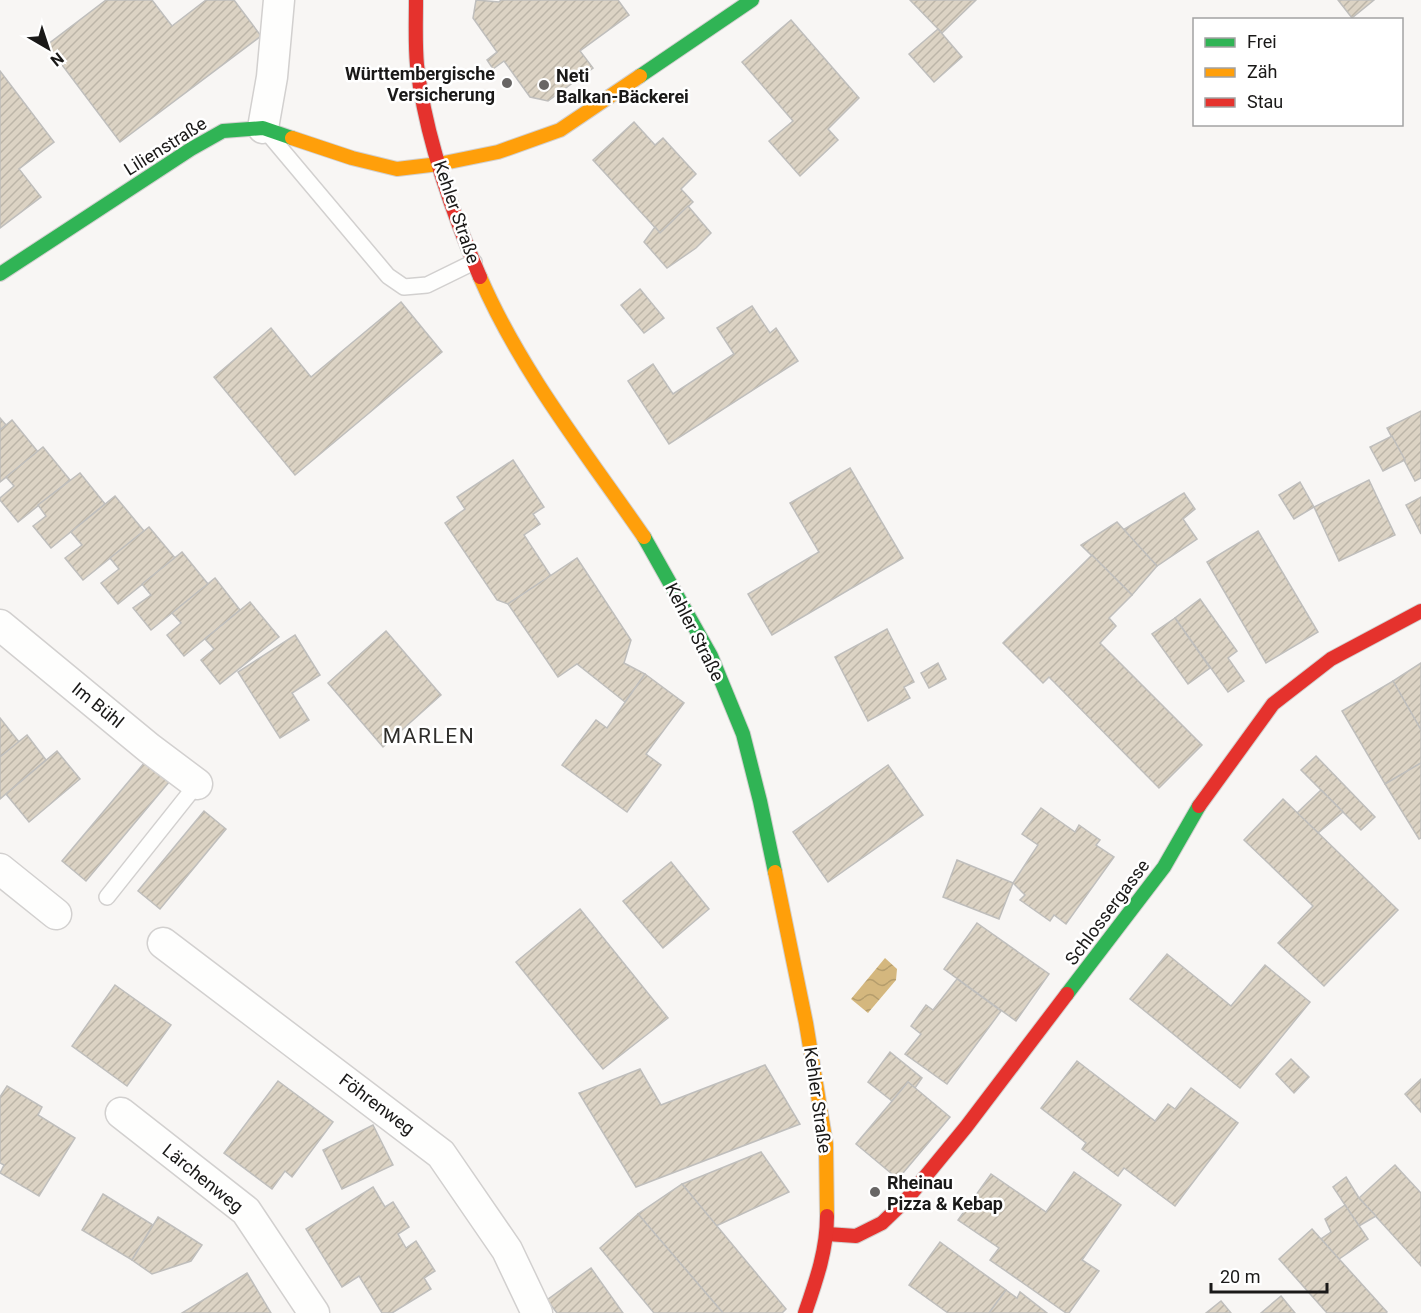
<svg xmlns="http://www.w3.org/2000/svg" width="1421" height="1313" font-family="Roboto,sans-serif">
<defs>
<pattern id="water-waves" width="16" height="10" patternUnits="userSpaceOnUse" patternTransform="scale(1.5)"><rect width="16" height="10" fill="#d4b77e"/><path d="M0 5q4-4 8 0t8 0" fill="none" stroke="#b59d6c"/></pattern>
<pattern id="building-hatch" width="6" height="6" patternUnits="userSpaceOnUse" patternTransform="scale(1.5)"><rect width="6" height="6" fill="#dcd3c4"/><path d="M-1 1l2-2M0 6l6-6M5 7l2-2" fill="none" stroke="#bcb5a8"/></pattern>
</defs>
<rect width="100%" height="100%" fill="#f8f6f4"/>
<polygon fill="url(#water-waves)" points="885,958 897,969 896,980 868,1013 851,999"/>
<g fill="url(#building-hatch)" stroke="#bfbebc" stroke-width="1.5">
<polygon points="106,0 152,0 172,26 206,0 234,0 261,36 120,142 47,45"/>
<polygon points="476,0 499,2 501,0 618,0 629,15 580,51 593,68 548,101 530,97 504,61 493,69 487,60 497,52 473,18"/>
<polygon points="910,0 976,0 942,33"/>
<polygon points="1338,0 1374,0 1352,18"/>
<polygon points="791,20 859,98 828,129 838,140 800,176 769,141 793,121 742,62"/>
<polygon points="938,29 962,57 934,82 909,54"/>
<polygon points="0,71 54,142 19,169 41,197 0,228"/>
<polygon points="634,122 655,145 663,138 696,174 681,189 693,202 660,233 593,160"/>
<polygon points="688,206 711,233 696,248 667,268 644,242 655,227 660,233"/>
<polygon points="640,289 664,318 644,333 621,305"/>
<polygon points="401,302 442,352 295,475 214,377 271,328 311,377"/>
<polygon points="752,306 770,333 776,328 798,361 669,444 628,381 653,364 673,394 734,354 717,328"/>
<polygon points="1421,411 1421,478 1415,481 1387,428"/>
<polygon points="0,418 6,425 0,430"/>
<polygon points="12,420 38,452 0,482 0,430"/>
<polygon points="1392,436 1405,460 1383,471 1370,447"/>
<polygon points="43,447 70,480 18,522 0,500 0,498 14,486 6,477"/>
<polygon points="513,460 544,507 533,514 540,524 524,535 551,576 508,604 497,600 445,523 465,509 457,497"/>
<polygon points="850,468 903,558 772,635 748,594 819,552 790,503"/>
<polygon points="80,473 105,504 51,548 33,526 46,516 38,505"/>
<polygon points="1369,480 1395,535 1339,561 1314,507"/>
<polygon points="1300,482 1314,507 1294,519 1279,495"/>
<polygon points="1184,493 1195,509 1183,519 1197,539 1157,566 1123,530"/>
<polygon points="115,496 144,531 83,580 65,558 82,545 71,532"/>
<polygon points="1421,497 1421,534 1406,505"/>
<polygon points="1117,522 1157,566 1132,595 1081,545"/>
<polygon points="149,527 175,558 118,604 101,583 119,569 110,558"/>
<polygon points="1258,531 1318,632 1266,663 1207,562"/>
<polygon points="182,552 208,584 151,630 133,608 151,595 142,584"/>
<polygon points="1092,555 1132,595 1109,618 1116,626 1100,643 1202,745 1159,788 1049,677 1043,683 1003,643"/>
<polygon points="577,558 631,640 624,663 645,674 625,702 577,664 558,677 508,604"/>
<polygon points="215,578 240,610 184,656 167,635 181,623 172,613"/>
<polygon points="1200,599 1237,651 1228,658 1244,681 1228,692 1175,618"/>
<polygon points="250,602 279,637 220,684 201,660 214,649 205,639"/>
<polygon points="1175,618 1210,668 1188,684 1152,634"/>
<polygon points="887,629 914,682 904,687 910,698 868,721 835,657"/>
<polygon points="386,631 441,695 383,747 328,683"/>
<polygon points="295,635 320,675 292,693 309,720 280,738 238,672"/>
<polygon points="938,663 946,679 929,688 921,673"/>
<polygon points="1421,663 1421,730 1393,681"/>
<polygon points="645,674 684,703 646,754 661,765 627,812 562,765 596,720 607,728"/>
<polygon points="1393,681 1421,730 1421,763 1385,784 1342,711"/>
<polygon points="0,718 19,742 0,757"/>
<polygon points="27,735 46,760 0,799 0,757"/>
<polygon points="57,751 80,779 29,822 6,794"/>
<polygon points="1316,756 1375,817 1361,830 1301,770"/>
<polygon points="145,762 169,782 86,881 62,861"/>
<polygon points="1421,763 1421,838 1419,839 1385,784"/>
<polygon points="888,765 923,815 828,882 793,832"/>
<polygon points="1321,790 1343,812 1318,833 1297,813"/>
<polygon points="1283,799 1398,910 1324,986 1278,943 1313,906 1244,840"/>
<polygon points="1041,808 1075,832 1079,825 1100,840 1096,845 1114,857 1066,924 1054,915 1050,921 1020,900 1025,895 1013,883 1038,845 1022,834"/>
<polygon points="204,811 226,829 160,909 138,891"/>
<polygon points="957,860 1013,883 999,919 943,897"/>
<polygon points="671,862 709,909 663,948 623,901"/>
<polygon points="580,909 668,1018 603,1069 516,962"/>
<polygon points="977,923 1049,974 1016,1021 944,969"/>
<polygon points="1167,954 1231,1006 1265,965 1310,1002 1240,1088 1130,999"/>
<polygon points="957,979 1001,1011 947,1084 905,1054 921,1034 911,1026 926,1005 933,1010"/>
<polygon points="115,985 171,1025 127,1086 72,1046"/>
<polygon points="890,1052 922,1078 915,1088 908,1082 892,1101 868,1082"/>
<polygon points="1291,1059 1309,1077 1294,1093 1276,1074"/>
<polygon points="1077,1061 1155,1121 1168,1104 1175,1109 1191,1088 1238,1123 1175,1206 1124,1168 1118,1176 1082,1149 1086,1143 1041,1108"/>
<polygon points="765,1065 800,1124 636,1187 579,1093 640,1069 661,1105"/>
<polygon points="1421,1079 1421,1112 1405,1094"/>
<polygon points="278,1081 333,1122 292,1177 285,1171 272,1189 224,1153"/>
<polygon points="908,1082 950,1117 898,1179 856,1144"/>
<polygon points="7,1086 42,1107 38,1115 75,1138 39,1196 0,1173 4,1165 0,1163 0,1097"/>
<polygon points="373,1125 393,1165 342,1189 323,1150"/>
<polygon points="761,1152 789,1192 716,1226 682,1184"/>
<polygon points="1395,1165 1421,1193 1421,1266 1359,1198"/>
<polygon points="1074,1172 1121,1205 1082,1260 1099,1271 1069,1313 1066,1313 990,1260 999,1248 958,1220 991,1174 1046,1212"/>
<polygon points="1346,1177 1359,1198 1376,1216 1359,1226 1333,1187"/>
<polygon points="682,1184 786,1309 782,1313 723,1313 638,1214"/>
<polygon points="373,1187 385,1207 393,1202 409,1227 398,1234 406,1248 416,1241 435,1271 424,1278 431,1289 392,1313 382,1313 359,1276 342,1287 306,1229"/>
<polygon points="103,1194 153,1225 132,1260 82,1230"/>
<polygon points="1345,1205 1368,1239 1339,1259 1321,1239 1331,1232 1325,1219"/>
<polygon points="638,1214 723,1313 654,1313 600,1248"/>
<polygon points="158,1217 202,1245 191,1261 152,1274 132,1260"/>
<polygon points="1312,1229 1387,1312 1386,1313 1327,1313 1279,1259"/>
<polygon points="940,1242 1006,1290 989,1313 948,1313 909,1285"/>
<polygon points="591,1268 623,1313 557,1313 547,1300"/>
<polygon points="247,1273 271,1313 182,1313"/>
<polygon points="1006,1290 1017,1298 1020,1292 1047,1313 989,1313"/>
<polygon points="1281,1296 1295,1313 1261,1313"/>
<polygon points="1221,1301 1231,1313 1206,1313"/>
</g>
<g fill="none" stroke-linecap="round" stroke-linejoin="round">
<g stroke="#d2d0cf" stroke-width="18">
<g id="lane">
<polyline points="271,137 388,276 404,287 427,285 474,262"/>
<polyline points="107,897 197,784"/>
</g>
</g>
<g stroke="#d2d0cf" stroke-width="33">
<g id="street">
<polyline points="263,128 272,77 279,0"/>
<polyline points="0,625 149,748 197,784"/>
<polyline points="0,869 56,914"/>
<polyline points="163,943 441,1154 507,1250 537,1313"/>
<polyline points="121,1113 246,1211 314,1313"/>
</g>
</g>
<g stroke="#d2d0cf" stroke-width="16">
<g id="fast">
<polyline points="640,76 752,0"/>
<polyline points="0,274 191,149 223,131 263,128 292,138"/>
<polyline points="644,537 711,656 743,734 760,801 775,872"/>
<polyline points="1067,994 1164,867 1199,806"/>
</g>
</g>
<g stroke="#d2d0cf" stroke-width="16">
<g id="slow">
<polyline points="292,138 352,158 397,169 439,164 498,152 560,130 640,76"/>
<path d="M480,277C520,370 586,453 644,537"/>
<polyline points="775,872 806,1023 826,1144 827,1216"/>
</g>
</g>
<g stroke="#d2d0cf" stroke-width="16">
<g id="jam">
<path d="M416,0C416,21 415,44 417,65C425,135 452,212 480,277"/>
<polyline points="1199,806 1273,704 1331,659 1421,611"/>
<polyline points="827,1234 856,1236 882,1223 906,1200 966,1127 1067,994"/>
<path d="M805,1313C816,1281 827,1250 827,1216"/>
</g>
</g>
<use href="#lane" stroke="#fefefd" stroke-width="15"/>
<use href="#street" stroke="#fefefd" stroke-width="30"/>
<use href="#fast" stroke="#30b455" stroke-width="14"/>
<use href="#slow" stroke="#ff9f0a" stroke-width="14"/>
<use href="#jam" stroke="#e5322d" stroke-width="14"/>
</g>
<g fill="#686665" stroke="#fff" stroke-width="2">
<circle cx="507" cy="83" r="6"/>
<circle cx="544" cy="85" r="6"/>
<circle cx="875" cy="1192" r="6"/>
</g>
<g text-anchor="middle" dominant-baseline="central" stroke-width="5" stroke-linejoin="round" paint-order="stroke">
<g font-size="18" font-weight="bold" fill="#1a1918" stroke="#fff" text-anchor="start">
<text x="495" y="73" text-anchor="end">Württembergische<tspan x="495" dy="21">Versicherung</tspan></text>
<text x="556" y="75">Neti<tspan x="556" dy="21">Balkan-Bäckerei</tspan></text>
<text x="887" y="1182">Rheinau<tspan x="887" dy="21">Pizza &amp; Kebap</tspan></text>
</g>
<g font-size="18" fill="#1a1918" stroke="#fff">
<text transform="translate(165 146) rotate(-32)">Lilienstraße</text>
<text transform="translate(457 212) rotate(71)">Kehler Straße</text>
<text transform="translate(695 632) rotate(63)">Kehler Straße</text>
<text transform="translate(98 705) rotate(39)">Im Bühl</text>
<text transform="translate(1107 912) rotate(-53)">Schlossergasse</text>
<text transform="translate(818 1100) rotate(82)">Kehler Straße</text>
<text transform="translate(377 1104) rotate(37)">Föhrenweg</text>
<text transform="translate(203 1178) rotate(39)">Lärchenweg</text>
</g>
<g font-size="21" letter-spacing="1.5" fill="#2f2e2b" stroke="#fff">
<text x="429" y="736">MARLEN</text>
</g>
</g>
<rect x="1193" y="18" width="210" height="108" fill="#ffffff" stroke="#a3a3a3" stroke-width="1.5"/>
<rect x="1205" y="38" width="30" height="9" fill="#30b455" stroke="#a3a3a3" stroke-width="1.5"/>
<text x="1247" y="48" font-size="18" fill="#1a1918">Frei</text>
<rect x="1205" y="68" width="30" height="9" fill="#ff9f0a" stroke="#a3a3a3" stroke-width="1.5"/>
<text x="1247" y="78" font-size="18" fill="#1a1918">Zäh</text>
<rect x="1205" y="98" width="30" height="9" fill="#e5322d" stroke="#a3a3a3" stroke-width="1.5"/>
<text x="1247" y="108" font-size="18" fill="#1a1918">Stau</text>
<g transform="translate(48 48) rotate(141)" stroke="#ffffff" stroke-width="4.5" paint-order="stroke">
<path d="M0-4.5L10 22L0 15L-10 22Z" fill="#1a1918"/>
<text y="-9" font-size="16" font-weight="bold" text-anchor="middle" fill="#1a1918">N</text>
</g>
<path d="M1211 1283v9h116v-9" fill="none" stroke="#1a1918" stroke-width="3"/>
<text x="1220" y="1283" font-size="18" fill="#1a1918" stroke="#ffffff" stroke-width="4.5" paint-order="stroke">20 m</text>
</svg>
